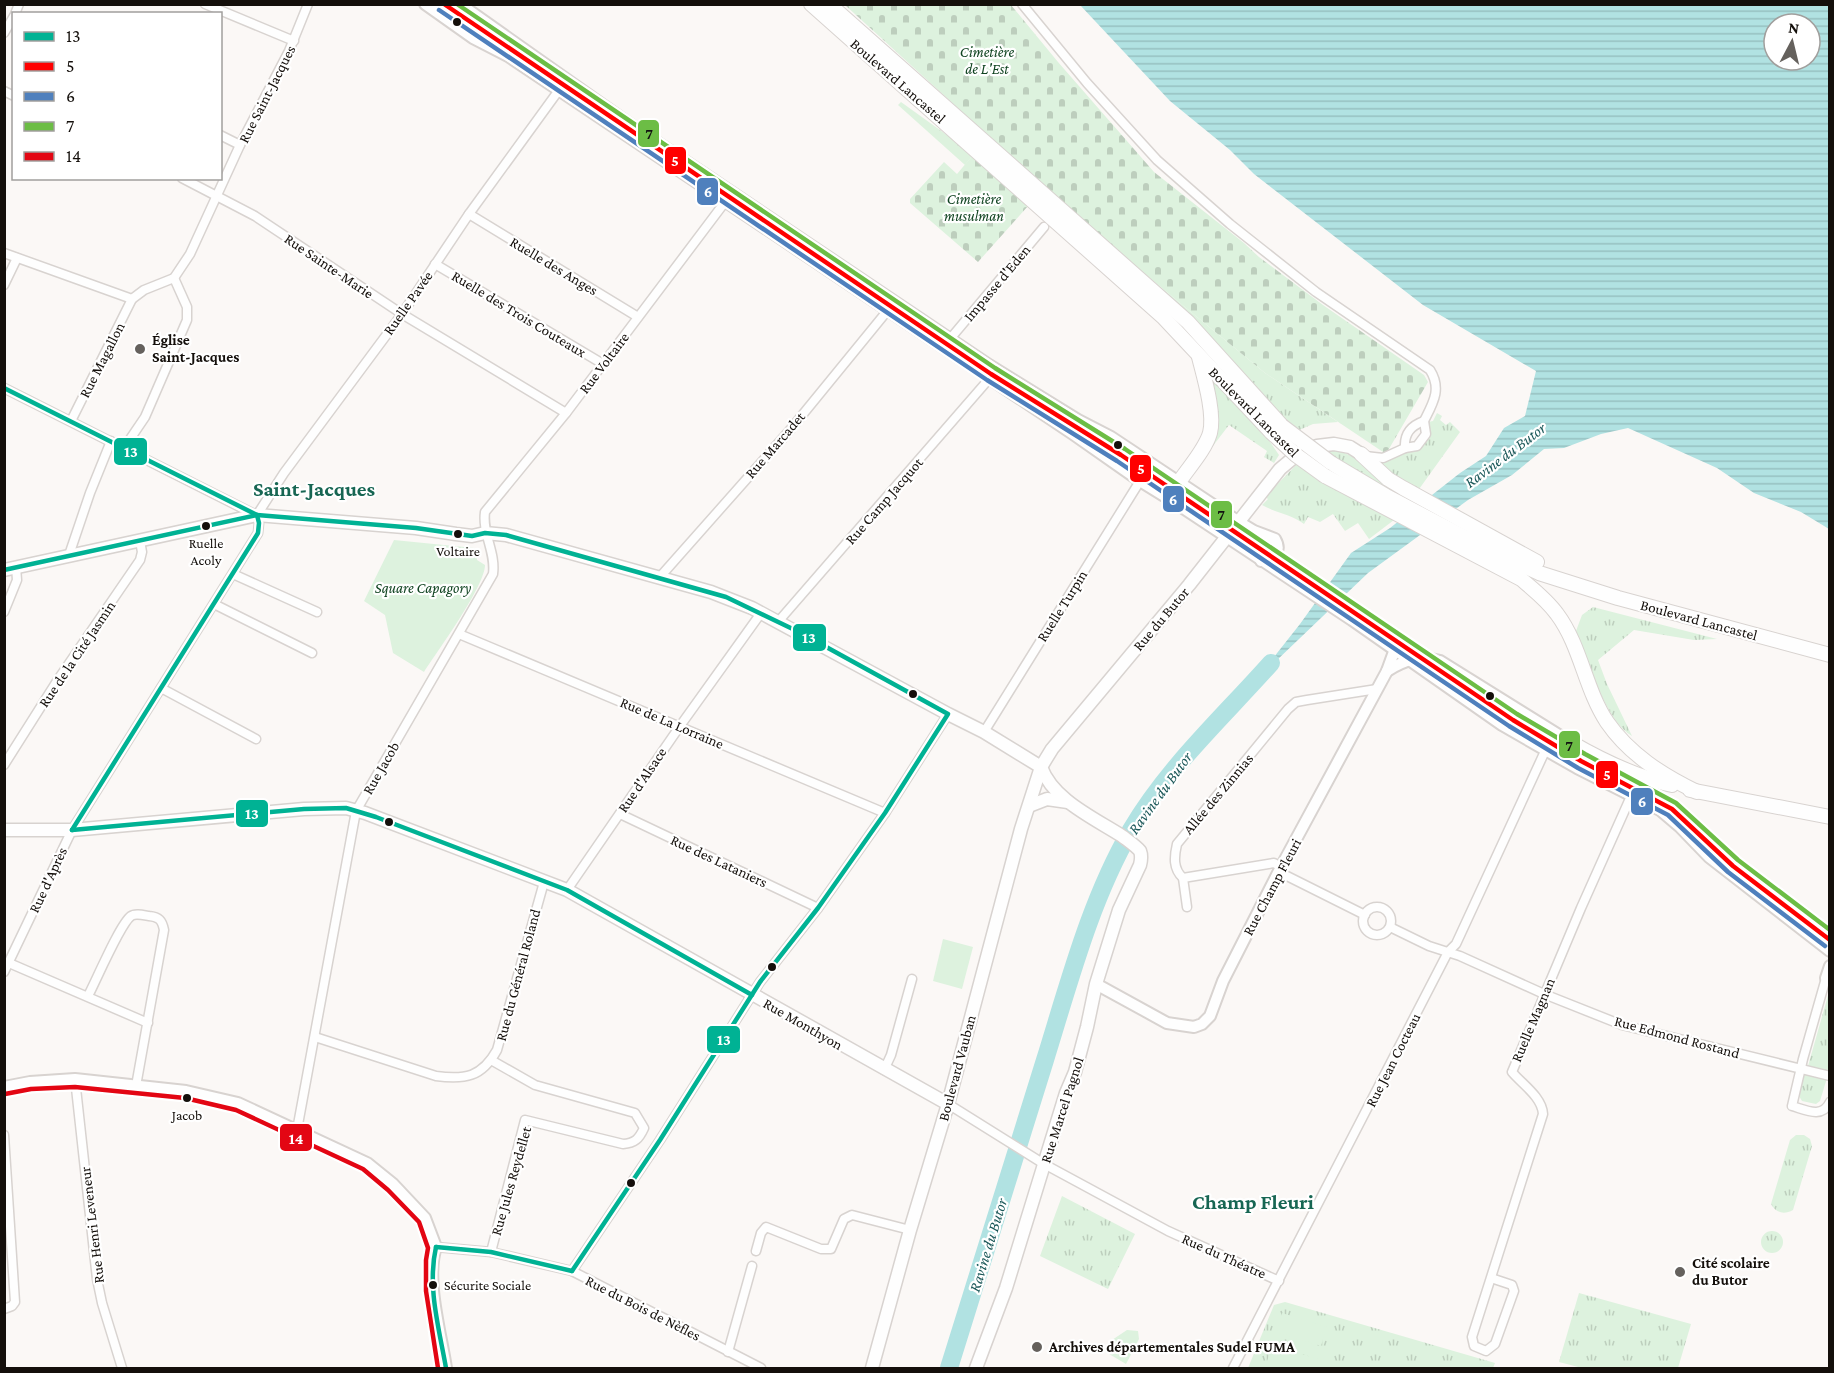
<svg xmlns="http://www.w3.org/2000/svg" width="1834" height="1373" font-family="'Crimson Pro',serif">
<defs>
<pattern id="grass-tufts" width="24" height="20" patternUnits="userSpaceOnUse" patternTransform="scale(1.5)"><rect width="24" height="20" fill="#ddf2de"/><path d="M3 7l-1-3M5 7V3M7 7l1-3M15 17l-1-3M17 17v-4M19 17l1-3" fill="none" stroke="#bdcebd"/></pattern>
<pattern id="cemetery-stones" width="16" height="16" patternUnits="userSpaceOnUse" patternTransform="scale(1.5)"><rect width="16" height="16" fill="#ddf2de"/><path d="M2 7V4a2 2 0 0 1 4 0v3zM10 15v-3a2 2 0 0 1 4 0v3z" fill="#bdcebd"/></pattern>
<pattern id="water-rules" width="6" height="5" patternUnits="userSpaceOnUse" patternTransform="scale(1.5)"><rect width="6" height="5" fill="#b1e2e2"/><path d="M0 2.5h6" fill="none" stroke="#97c1c1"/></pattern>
</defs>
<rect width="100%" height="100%" fill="#fbf8f6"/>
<g fill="url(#grass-tufts)">
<polygon points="901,102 965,148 973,155 965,165 898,105"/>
<polygon points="1151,279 1265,373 1338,422 1313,424 1297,431 1281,418 1149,282"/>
<polygon points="1206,370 1266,436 1279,455 1274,463 1264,457 1267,451 1229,425 1196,468 1212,445"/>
<polygon points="1437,413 1442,416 1440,420 1446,425 1450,422 1460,432 1417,492 1403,484 1382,466 1382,462 1421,447 1431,432 1428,422 1433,421"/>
<path d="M1336,450C1358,456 1372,471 1389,485L1386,490L1322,451Z"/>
<path d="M1297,464L1330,485L1394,520L1369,539L1358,523L1345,531L1333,514L1320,522L1308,517L1304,524C1291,514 1276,513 1262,505L1268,499L1265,497Z"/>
<path d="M1593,607L1717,639L1694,640L1634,630L1598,660L1607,684L1632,736C1606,722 1587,659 1576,631L1582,615Z"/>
<polygon points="1829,992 1829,1072 1808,1066"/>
<polygon points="1805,1072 1827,1078 1820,1101 1816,1104 1802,1101 1799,1096"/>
<path d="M1796,1135H1804L1810,1139L1812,1146L1793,1210C1784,1215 1776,1213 1771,1204L1790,1140Z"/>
<polygon points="1062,1196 1135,1234 1108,1289 1040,1256"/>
<circle cx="1772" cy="1242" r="11"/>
<polygon points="1579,1293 1691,1324 1678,1368 1582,1368 1559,1362"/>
<polygon points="1285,1302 1495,1363 1493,1368 1248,1368 1274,1305"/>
</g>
<g fill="url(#cemetery-stones)">
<polygon points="845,5 1011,5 1058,62 1154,172 1244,243 1259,257 1323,305 1424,375 1428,382 1386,454 1265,373 1088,227"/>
<polygon points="973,155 1028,206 978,262 910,203 910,199 944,162 957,174"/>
</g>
<g fill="#ddf2de">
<path d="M394,540L474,548L477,551V560L485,565C485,586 437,652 424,672L393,653L385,615L364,601Z"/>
<polygon points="943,939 973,947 962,989 933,981"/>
<polygon points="1282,1313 1327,1327 1321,1346 1277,1332"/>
<polygon points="1127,1330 1138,1331 1139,1339 1126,1364 1104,1351 1109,1342"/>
<polygon points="1272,1345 1318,1359 1316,1368 1265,1368"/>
</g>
<path fill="url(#water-rules)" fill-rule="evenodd" d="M1080,5H1829V529L1801,512L1754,493L1717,468L1628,428L1601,434L1564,448L1544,449L1512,475L1468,500L1368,573L1255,681L1300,624L1351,553L1390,528L1460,473L1486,456L1504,428L1525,416L1536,371L1423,305L1254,174L1230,150L1170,101ZM1774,24H1810V60H1774Z"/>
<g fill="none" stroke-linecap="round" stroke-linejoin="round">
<path stroke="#b1e2e2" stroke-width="18" d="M949,1368C981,1266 1013,1163 1045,1060C1069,983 1090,901 1131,830C1168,767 1223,717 1271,663"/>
<g stroke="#d8d3d0" stroke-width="11">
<g id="minor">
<polyline points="205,4 294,41"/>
<path d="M1022,4L1087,83L1157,160L1230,224L1316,292L1430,370C1442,389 1433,403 1424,421C1410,426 1404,434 1405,448L1383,458L1365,456"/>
<polyline points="15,14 19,4"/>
<polyline points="4,33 14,16"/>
<polyline points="4,91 14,96"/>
<polyline points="220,135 240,145"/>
<polyline points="182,178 255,216 402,314 566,413"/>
<polyline points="469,214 638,317"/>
<polyline points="4,253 132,299 144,290 174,278 190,254 240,145 289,51 308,4"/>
<polyline points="435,264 603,364"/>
<polyline points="4,285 17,258"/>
<polyline points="950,339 1044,227"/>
<polyline points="4,388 256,515"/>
<polyline points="71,421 132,299"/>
<polyline points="124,448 145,417 187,320 187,307 174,278"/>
<polyline points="1405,448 1417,446 1426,434 1424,421"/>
<polyline points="1174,502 1179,482"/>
<polyline points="257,515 284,473 402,314 469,214 559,90"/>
<polyline points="69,555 90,493 111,441"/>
<polyline points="233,574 317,612"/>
<polyline points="659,578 790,430 888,310"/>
<polyline points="214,604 312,653"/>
<polyline points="4,612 17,580 16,567"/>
<polyline points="777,623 989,379"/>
<polyline points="459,634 885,813"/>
<polyline points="161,688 256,739"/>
<polyline points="984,732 1140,481"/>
<polyline points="4,765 59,678 140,560 142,552 140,541"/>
<polyline points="620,814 818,908"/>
<path d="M1281,867L1274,863L1183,878C1173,869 1174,857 1177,844L1288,709L1296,702L1307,700L1377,689"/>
<polyline points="1279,872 1365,915"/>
<polyline points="1183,878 1187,907"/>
<polyline points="567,890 680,726 761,613"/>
<circle cx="1377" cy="921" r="14"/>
<polyline points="1390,927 1429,946 1460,956 1544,994 1622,1025 1830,1076"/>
<polyline points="9,963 148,1023"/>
<polyline points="4,972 72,830 258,533 259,523 257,515"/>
<path d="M1826,978L1803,1059L1792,1106C1806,1110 1822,1119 1830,1102"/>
<path d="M88,996C96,981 120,924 131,916C135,913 143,915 149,916C159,917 162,920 164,930L136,1086"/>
<path d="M315,1037L436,1076C465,1080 482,1077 497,1050L544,882"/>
<polyline points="884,1070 891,1055 912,979"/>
<polyline points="75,1079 97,1279 102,1303 122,1368"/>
<polyline points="948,1104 1044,1164 1168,1231 1279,1281"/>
<path d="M297,1130L356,811L493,574C496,552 482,534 485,512L566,413L728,198"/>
<polyline points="4,1135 15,1302 12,1306 4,1309"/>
<polyline points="436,1247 491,1252 572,1271 761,1368"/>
<polyline points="756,1251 761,1233 766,1227 821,1249 831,1249 844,1219 852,1215 910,1230"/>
<path d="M491,1252L525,1120L623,1144C635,1143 639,1139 644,1128L635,1113L535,1085L491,1060"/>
<polyline points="572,1271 660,1140 760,982 818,908 885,813 948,714"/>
<path d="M1491,1278L1512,1285L1514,1291L1495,1344L1486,1351L1474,1346L1472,1337L1543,1114C1542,1097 1522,1084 1512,1072L1581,908L1632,794"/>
<polyline points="728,1352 752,1266"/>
<polyline points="1233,1368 1448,952 1456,944 1546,749"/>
</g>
</g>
<g stroke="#d8d3d0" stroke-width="14">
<g id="tertiary">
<polyline points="425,4 473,38 508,56 1073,434 1140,481 1174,502 1352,620 1502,725 1577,768 1660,810 1680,827 1709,857 1830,951"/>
<path d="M460,4L624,120L989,365L1078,420L1111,437L1239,522L1254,531L1275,539C1282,551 1274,562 1261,561"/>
<path d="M1387,671C1404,660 1420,655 1440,661L1570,742"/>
<polyline points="1830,966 1826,978 1830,978"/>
<polyline points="1096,984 1167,1023 1194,1027 1202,1024 1210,1016 1223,981 1281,867 1387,671 1395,649"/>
<path d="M4,1087L30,1082L75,1079L186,1091L238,1103L367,1163L393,1184L425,1218L436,1247C425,1279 441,1334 446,1368"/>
</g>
</g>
<g stroke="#d8d3d0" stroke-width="15">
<g id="secondary">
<path d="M4,570L257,515L416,528L456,534L472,536L485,533L506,535L711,592L752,608L948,714L984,732L1041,767C1053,800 1094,818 1122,836C1127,840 1136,846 1140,851C1142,856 1141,861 1140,865L1119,910L1096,984L1087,1027L1075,1072L1066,1093L1006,1288L976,1368"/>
<polyline points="1029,806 1047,799 1068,802"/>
<polyline points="4,830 72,830 304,809 346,808 365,813 567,890 948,1104"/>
<polyline points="872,1368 910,1230 948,1104 1021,829 1041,767 1052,749 1189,585 1280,469 1299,453 1317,446 1334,444 1350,447 1361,454"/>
</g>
</g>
<g stroke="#d8d3d0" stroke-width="16">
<g id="primary">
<polyline points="811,4 1163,317 1271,432"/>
<polyline points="829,4 1188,322 1282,426"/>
<polyline points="1361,454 1388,479 1403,488 1537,562"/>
<polyline points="1331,463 1388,497 1485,548 1539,573 1618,598 1830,655"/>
<path d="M1325,476L1521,579C1534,590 1547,600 1557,614C1581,646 1585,689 1607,722C1629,754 1662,775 1697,792"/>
<path d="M1179,482C1189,467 1205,450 1210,433C1215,413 1204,377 1199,357"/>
<path d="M1570,742C1601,760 1636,777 1672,785"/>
<polyline points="1690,790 1830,817"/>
</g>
</g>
<use href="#minor" stroke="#fefefe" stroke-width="8"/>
<use href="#tertiary" stroke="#fefefe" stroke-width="10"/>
<use href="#secondary" stroke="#fefefe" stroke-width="12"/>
<use href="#primary" stroke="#fefefe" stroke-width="14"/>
<g stroke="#d8d3d0" stroke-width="16" stroke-linecap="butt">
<g id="primary-bridge">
<polyline points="1282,426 1331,463"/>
<polyline points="1271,432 1296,455 1325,476"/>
</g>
</g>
<use href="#primary-bridge" stroke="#fefefe" stroke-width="14"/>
<g stroke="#fff" stroke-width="9">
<g id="bus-1">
<polyline points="4,388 257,515"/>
<polyline points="4,570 257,515 416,528 472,536 485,533 506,535 726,597 799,632 948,714 885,813 818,908 760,982 660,1140 572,1271"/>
<polyline points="72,830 304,809 346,808 376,817 567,890 752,995"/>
<polyline points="72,830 258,533 259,523 257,515"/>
<polyline points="436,1247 491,1252 572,1271"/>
<path d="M436,1247C427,1287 439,1328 446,1368"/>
</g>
</g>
<g stroke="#fff" stroke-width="9">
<polyline id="bus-2" points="444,4 991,374 1121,455 1513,720 1581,761 1672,809 1733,866 1830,940"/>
</g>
<g stroke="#fff" stroke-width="9">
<polyline id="bus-3" points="439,10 987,380 1117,461 1509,726 1578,768 1668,815 1728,872 1825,946"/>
</g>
<g stroke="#fff" stroke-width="9">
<polyline id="bus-4" points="457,4 995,368 1125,449 1517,714 1585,754 1676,803 1738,860 1830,930"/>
</g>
<g stroke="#fff" stroke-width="9">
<polyline id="bus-5" points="5,1094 31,1089 75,1087 185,1098 236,1110 363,1169 388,1190 419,1222 428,1248 426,1260 426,1291 438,1368"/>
</g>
<use href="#bus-1" stroke="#00b294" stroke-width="4.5"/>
<use href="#bus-2" stroke="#f00" stroke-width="4.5"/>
<use href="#bus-3" stroke="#4f80bd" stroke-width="4.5"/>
<use href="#bus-4" stroke="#6cbd45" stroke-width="4.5"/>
<use href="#bus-5" stroke="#e30613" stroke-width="4.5"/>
</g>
<g fill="#140f0b" stroke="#fff" stroke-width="2">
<circle cx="457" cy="22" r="5"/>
<circle cx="1118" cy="445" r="5"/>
<circle cx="206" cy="526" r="5"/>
<circle cx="458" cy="534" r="5"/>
<circle cx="913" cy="694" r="5"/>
<circle cx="1490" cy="696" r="5"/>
<circle cx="389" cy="822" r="5"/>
<circle cx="772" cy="967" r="5"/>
<circle cx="187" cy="1098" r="5"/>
<circle cx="631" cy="1183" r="5"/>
<circle cx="433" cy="1285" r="5"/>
</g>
<g fill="#65615d" stroke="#fff" stroke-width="2">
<circle cx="140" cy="349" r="6"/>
<circle cx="1680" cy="1272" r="6"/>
<circle cx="1037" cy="1347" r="6"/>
</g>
<g text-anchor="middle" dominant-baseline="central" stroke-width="4.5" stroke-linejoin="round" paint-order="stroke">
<g font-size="14" fill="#140f0b" stroke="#fff">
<text x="206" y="543">Ruelle<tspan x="206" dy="17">Acoly</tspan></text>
<text x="458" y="551">Voltaire</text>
<text x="187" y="1115">Jacob</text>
<text x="444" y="1285" text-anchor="start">Sécurite Sociale</text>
</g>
<g font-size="15" font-style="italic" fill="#0f4320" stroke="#fff">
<text x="987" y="52">Cimetière<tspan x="987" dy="17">de L'Est</tspan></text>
<text x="974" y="199">Cimetière<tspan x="974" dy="17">musulman</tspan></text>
<text x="423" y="588">Square Capagory</text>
</g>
<g font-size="15" fill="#140f0b" stroke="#fff">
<text transform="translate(898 81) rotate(41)">Boulevard Lancastel</text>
<text transform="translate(267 94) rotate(-63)">Rue Saint-Jacques</text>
<text transform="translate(329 266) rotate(34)">Rue Sainte-Marie</text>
<text transform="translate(554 266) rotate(31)">Ruelle des Anges</text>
<text transform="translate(997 283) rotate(-50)">Impasse d'Eden</text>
<text transform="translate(408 303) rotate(-55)">Ruelle Pavée</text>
<text transform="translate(519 314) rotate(31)">Ruelle des Trois Couteaux</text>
<text transform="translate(102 360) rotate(-63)">Rue Magallon</text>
<text transform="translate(604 363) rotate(-53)">Rue Voltaire</text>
<text transform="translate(1254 412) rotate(45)">Boulevard Lancastel</text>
<text transform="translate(775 445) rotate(-49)">Rue Marcadet</text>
<text transform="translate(884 501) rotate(-49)">Rue Camp Jacquot</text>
<text transform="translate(1062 606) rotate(-58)">Ruelle Turpin</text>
<text transform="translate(1161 619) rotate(-50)">Rue du Butor</text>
<text transform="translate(1699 620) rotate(15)">Boulevard Lancastel</text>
<text transform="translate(77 654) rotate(-56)">Rue de la Cité Jasmin</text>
<text transform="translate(672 723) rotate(23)">Rue de La Lorraine</text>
<text transform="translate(381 768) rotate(-60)">Rue Jacob</text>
<text transform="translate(642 780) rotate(-56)">Rue d'Alsace</text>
<text transform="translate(1218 794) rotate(-50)">Allée des Zinnias</text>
<text transform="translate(719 861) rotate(25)">Rue des Lataniers</text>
<text transform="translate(48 880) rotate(-65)">Rue d'Après</text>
<text transform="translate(1272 887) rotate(-62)">Rue Champ Fleuri</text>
<text transform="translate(518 975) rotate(-75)">Rue du Général Roland</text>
<text transform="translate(1533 1020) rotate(-67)">Ruelle Magnan</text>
<text transform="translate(803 1024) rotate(30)">Rue Monthyon</text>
<text transform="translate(1677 1037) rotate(15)">Rue Edmond Rostand</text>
<text transform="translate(1393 1060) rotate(-63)">Rue Jean Cocteau</text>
<text transform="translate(957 1068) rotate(-75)">Boulevard Vauban</text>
<text transform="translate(1062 1110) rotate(-72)">Rue Marcel Pagnol</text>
<text transform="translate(511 1181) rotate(-74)">Rue Jules Reydellet</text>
<text transform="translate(92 1225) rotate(-97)">Rue Henri Leveneur</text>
<text transform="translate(1224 1256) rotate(24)">Rue du Théatre</text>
<text transform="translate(643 1308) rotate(27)">Rue du Bois de Nèfles</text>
</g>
<g font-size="15" font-weight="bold" fill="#140f0b" stroke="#fff" text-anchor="start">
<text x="152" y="340">Église<tspan x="152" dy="17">Saint-Jacques</tspan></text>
<text x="1692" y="1263">Cité scolaire<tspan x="1692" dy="17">du Butor</tspan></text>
<text x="1049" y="1347">Archives départementales Sudel FUMA</text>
</g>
<g font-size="16" font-style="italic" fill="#1b5859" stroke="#fff">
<text transform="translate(1505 455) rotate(-37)">Ravine du Butor</text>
<text transform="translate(1160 793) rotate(-54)">Ravine du Butor</text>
<text transform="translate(988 1245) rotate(-73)">Ravine du Butor</text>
</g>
<g font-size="21" font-weight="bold" fill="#176653" stroke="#fff">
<text x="314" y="489">Saint-Jacques</text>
<text x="1253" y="1202">Champ Fleuri</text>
</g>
</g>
<g stroke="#fff" stroke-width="2">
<rect x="637" y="119" width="23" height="29" rx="6" fill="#6cbd45"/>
<rect x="664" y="146" width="23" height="29" rx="6" fill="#f00"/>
<rect x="696" y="177" width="23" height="29" rx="6" fill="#4f80bd"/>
<rect x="113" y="437" width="35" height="29" rx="6" fill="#00b294"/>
<rect x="1129" y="454" width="23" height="29" rx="6" fill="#f00"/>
<rect x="1162" y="485" width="23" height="28" rx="6" fill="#4f80bd"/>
<rect x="1210" y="500" width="23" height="29" rx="6" fill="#6cbd45"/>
<rect x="792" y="623" width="35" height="29" rx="6" fill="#00b294"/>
<rect x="1558" y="730" width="23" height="29" rx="6" fill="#6cbd45"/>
<rect x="1595" y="760" width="24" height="29" rx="6" fill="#f00"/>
<rect x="1630" y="787" width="24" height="29" rx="6" fill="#4f80bd"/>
<rect x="235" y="799" width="34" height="29" rx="6" fill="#00b294"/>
<rect x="706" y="1025" width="35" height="29" rx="6" fill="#00b294"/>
<rect x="279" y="1123" width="34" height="29" rx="6" fill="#e30613"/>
</g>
<g font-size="16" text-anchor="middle" font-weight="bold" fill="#fff">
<text x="675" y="166">5</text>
<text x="708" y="197">6</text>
<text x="131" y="457">13</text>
<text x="1141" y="474">5</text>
<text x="1173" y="505">6</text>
<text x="809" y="643">13</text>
<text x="1607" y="780">5</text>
<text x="1642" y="807">6</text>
<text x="252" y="819">13</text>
<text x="724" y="1045">13</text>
<text x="296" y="1144">14</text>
</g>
<g font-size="16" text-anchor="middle" font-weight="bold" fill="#111">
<text x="649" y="139">7</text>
<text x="1221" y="520">7</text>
<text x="1569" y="751">7</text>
</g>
<rect width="1834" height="1373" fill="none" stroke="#140f0b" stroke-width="12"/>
<rect x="12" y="12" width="210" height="168" fill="#ffffff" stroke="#a19f9d" stroke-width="1.5"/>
<rect x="24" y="32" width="30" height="9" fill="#00b294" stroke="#a19f9d" stroke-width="1.5"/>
<text x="66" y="42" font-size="18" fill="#140f0b">13</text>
<rect x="24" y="62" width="30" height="9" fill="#ff0000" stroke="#a19f9d" stroke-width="1.5"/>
<text x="66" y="72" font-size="18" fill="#140f0b">5</text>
<rect x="24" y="92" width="30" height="9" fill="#4f80bd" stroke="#a19f9d" stroke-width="1.5"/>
<text x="66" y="102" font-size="18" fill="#140f0b">6</text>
<rect x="24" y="122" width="30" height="9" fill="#6cbd45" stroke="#a19f9d" stroke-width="1.5"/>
<text x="66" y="132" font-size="18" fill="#140f0b">7</text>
<rect x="24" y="152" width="30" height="9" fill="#e30613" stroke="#a19f9d" stroke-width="1.5"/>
<text x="66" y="162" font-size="18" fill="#140f0b">14</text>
<g transform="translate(1792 42) rotate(7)"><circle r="28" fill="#ffffff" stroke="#a19f9d" stroke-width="1.5"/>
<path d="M0-4.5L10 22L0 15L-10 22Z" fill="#65615d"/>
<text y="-9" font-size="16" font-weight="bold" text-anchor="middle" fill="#140f0b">N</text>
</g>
</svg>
